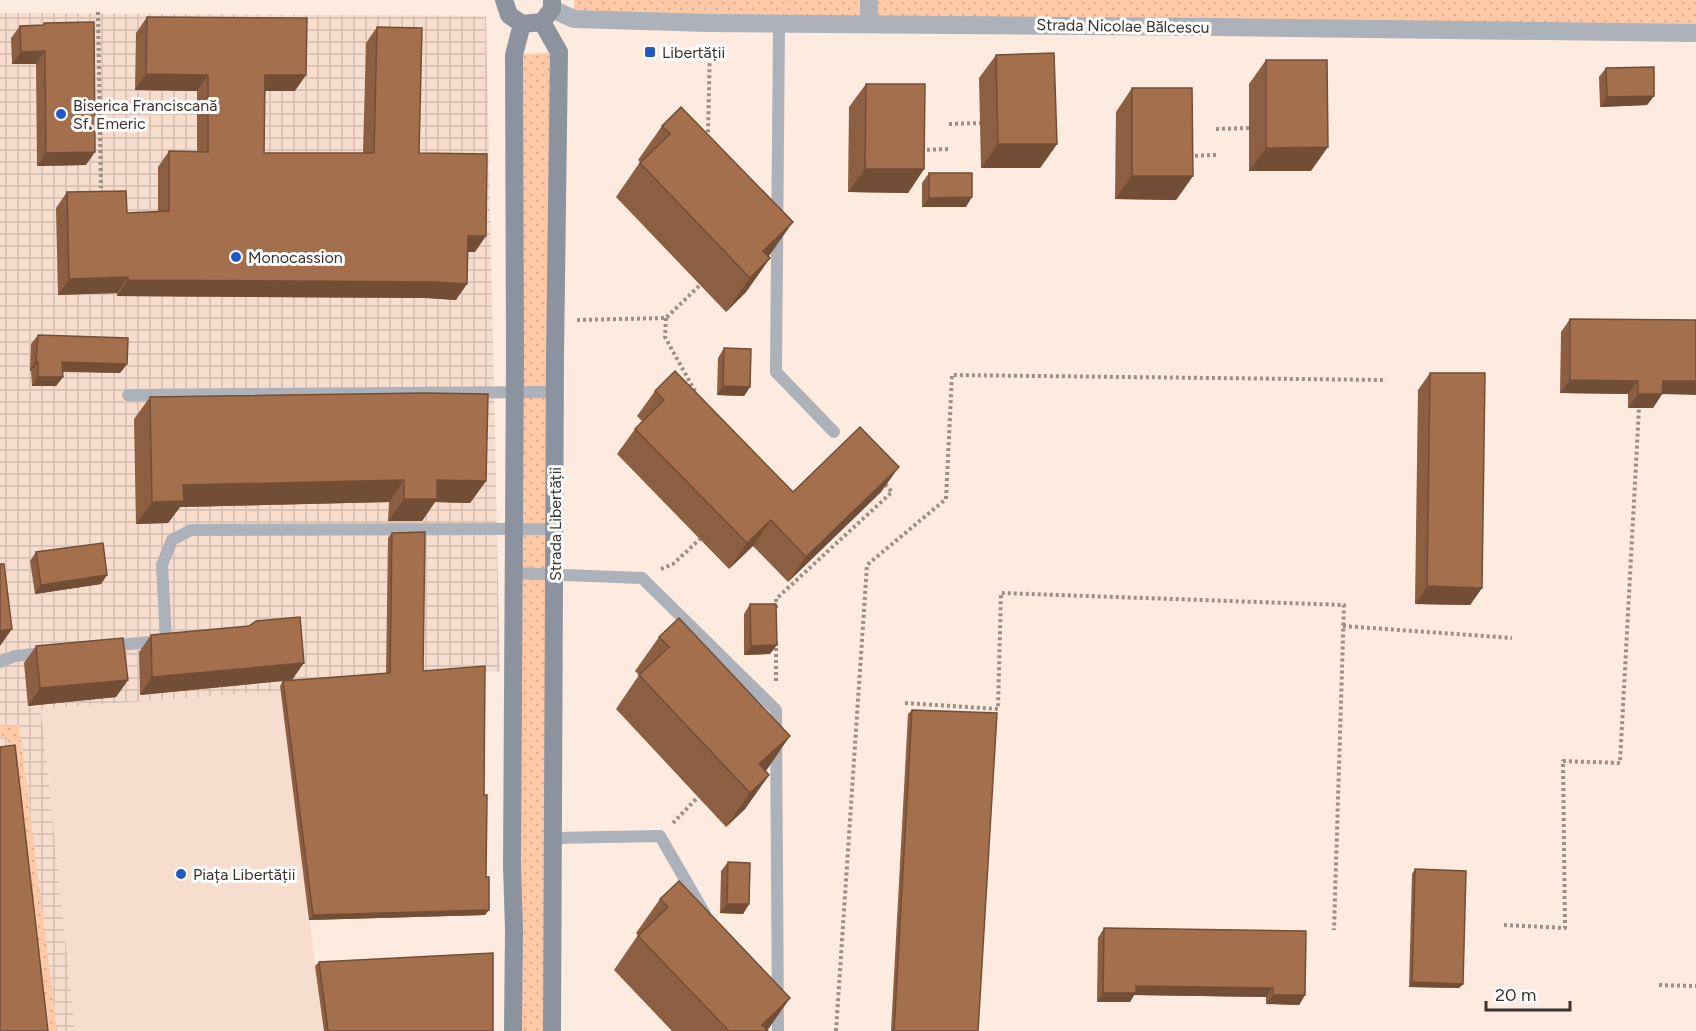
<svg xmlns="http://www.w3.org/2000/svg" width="1696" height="1031" font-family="Figtree,sans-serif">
<defs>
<pattern id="industrial-grid" width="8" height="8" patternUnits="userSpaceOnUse" patternTransform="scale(1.5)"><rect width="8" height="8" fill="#f6ddcd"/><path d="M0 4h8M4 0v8" fill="none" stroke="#d4beb0"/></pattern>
<pattern id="grass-dots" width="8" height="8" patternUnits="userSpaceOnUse" patternTransform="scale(1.5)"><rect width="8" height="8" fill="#ffc9a8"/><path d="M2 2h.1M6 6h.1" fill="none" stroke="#dbad91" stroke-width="1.8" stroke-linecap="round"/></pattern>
</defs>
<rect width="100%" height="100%" fill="#feebdf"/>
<polygon fill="#f6ddcd" points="280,691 324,1031 75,1031 41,709"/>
<polygon fill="url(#industrial-grid)" points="0,13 486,16 500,672 481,671 280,691 41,709 75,1031 0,1031"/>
<g fill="url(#grass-dots)">
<polygon points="574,0 1696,0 1696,33 574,19"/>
<polygon points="559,52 552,1031 513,1031 514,55"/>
<polygon points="19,725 57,1031 41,1031 7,737 0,738 0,726"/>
</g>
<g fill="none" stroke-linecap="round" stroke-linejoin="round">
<g stroke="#9c8f87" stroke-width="4" stroke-dasharray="3 3" stroke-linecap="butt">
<polyline points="98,12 101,188"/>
<polyline points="949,124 980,123"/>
<polyline points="1216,129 1249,128"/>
<polyline points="705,137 708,134 710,44"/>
<polyline points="921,150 949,149"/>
<polyline points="1189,156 1216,155"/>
<polyline points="666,318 665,337 696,393"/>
<polyline points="577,320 666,318 700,285"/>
<polyline points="661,569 673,564 700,539"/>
<polyline points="776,608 776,599 892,492 884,483"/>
<polyline points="1343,626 1512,638"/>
<polyline points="776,642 776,683"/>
<polyline points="905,703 998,709 1001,593 1344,605 1334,930"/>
<polyline points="673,823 698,797"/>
<polyline points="1504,925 1565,928 1563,761 1620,763 1639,408"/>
<polyline points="1659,985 1696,986"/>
<polyline points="836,1031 867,565 946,499 952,375 1386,380"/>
</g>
<g stroke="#adb1b9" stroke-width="12">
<polyline points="779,23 776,372 834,432"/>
<polyline points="128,395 555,392"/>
<polyline points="514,573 642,578 776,710 778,1031"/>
<polyline points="166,641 162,565 172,540 191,530 555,529"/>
<polyline points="107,646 162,641"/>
<polyline points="0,662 15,656 45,653"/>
<polyline points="553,838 660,836 705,914"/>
</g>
<polyline stroke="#adb1b9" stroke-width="18" points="869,24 869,0"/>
<polyline stroke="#adb1b9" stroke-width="18" points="552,9 574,19 710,23 1216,27 1696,33"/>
<g stroke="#8d939e" stroke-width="18">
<polyline points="504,0 509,15 522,24 542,22 552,9 552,0"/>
<polyline points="542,22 559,52 555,357 552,1031"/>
<polyline points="513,1031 514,930 512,866 515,356 514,55 522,24"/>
</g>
</g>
<g fill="#8d5f42">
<polygon points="147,17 295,91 265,91 264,153 363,153 366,43 377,27 419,153 475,252 467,252 456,300 426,298 117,296 117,293 58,295 56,208 67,192 127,213 158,212 158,167 169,151 197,151 197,91 135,90 136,33"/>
<polygon points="44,23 86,165 37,166 36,64 12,64 11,38 20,26 43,25"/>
<polygon points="996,55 1057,144 1040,168 981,168 979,78"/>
<polygon points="1266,60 1311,171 1249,171 1249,84"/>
<polygon points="1606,68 1654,96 1647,105 1600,107 1599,77"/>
<polygon points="866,84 924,169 908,193 848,192 849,107"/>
<polygon points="1132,88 1193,176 1176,200 1115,199 1116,112"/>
<polygon points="681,107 770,258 746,292 726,312 616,197 640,162 638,160 662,126"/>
<polygon points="929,173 966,207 922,207 922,183"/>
<polygon points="1570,319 1662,394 1653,408 1628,408 1628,394 1560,393 1561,332"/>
<polygon points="38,335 127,364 120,373 63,372 63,377 56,386 32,386 31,371 30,370 31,344"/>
<polygon points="724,348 750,387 744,396 717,395 718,358"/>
<polygon points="1430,373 1482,588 1470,605 1415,604 1418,390"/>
<polygon points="655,391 793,492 881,492 788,582 753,546 729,569 617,454 635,429 642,421 637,416"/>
<polygon points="150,397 486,481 470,503 435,502 422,521 388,521 389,502 180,507 168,523 136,524 134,419"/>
<polygon points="392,533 423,671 484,795 485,915 309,920 280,686 283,681 140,695 139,652 151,635 284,681 386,673 388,538"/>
<polygon points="36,552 107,575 101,584 35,594 30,561"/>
<polygon points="750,604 770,654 744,655 744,614"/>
<polygon points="679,618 765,771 769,775 745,809 726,827 616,709 639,675 635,671 659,637"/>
<polygon points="36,646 128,680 116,697 28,706 24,663"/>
<polygon points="912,710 978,1031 891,1031 908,714"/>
<polygon points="728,862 749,904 743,914 720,913 721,871"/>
<polygon points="1415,869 1463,984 1459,988 1409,987 1412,874"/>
<polygon points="660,899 790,998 767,1030 768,1031 672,1031 614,970 638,935 636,933"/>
<polygon points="1104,928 1305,995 1299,1005 1266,1004 1266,997 1134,995 1130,1002 1097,1002 1098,938"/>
<polygon points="319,962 493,1031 324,1031 315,966"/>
</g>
<g fill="#734e36">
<polygon points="45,51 36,64 12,64 21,52"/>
<polygon points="146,74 208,75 197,91 135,90"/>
<polygon points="265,75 306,75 295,91 254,91"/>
<polygon points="1654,96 1647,105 1600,107 1607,97"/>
<polygon points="998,144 1057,144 1040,168 981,168"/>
<polygon points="1328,147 1311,171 1249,171 1266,148"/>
<polygon points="95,152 86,165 37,166 46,153"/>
<polygon points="865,169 924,169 908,193 848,192"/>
<polygon points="1132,176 1193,176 1176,200 1115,199"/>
<polygon points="972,197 966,207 922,207 929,198"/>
<polygon points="793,222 769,256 748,276 763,251"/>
<polygon points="468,236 486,236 475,252 457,252"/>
<polygon points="770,258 746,292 726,312 750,278"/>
<polygon points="128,277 117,293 58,295 69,279"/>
<polygon points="128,280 437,282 467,284 456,300 426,298 117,296"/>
<polygon points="36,361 38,362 31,371 30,370"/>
<polygon points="62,362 127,364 120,373 56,371"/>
<polygon points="38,377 63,377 56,386 32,386"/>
<polygon points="1570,380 1638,381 1628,394 1560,393"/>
<polygon points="1663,381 1696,381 1696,395 1662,394 1653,408 1628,408 1638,394"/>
<polygon points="723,386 750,387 744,396 717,395"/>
<polygon points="899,467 881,492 788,582 806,557"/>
<polygon points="404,480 389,502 180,507 168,523 136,524 152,502 183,485"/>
<polygon points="437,480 486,481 470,503 435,502 422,521 388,521 404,499"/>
<polygon points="771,520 753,546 729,569 747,543"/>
<polygon points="107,575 101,584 35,594 41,585"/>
<polygon points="1427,586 1482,588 1470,605 1415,604"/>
<polygon points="12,629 0,646 0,631"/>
<polygon points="777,645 770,654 744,655 751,646"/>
<polygon points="304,663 292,680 140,695 152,677"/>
<polygon points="128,680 116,697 28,706 40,688"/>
<polygon points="790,736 766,771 746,789 759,764"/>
<polygon points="769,775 745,809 726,827 750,793"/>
<polygon points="727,904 749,904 743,914 720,913"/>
<polygon points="489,910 485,915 309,920 313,915"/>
<polygon points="1412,982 1463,984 1459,988 1409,987"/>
<polygon points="1136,986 1273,988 1266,997 1134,995 1130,1002 1097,1002 1103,993"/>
<polygon points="1273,995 1305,995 1299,1005 1266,1004"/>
<polygon points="790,998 767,1031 762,1025"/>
</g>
<g fill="#a46f4d" stroke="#734e36" stroke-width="1.5">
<polygon points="147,17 307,18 306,75 265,75 264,153 374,153 377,27 422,28 419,153 487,154 486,236 468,236 467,284 437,282 128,280 128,277 69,279 67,192 126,191 127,213 169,211 169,151 208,152 208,75 146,74"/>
<polygon points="94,22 95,152 46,153 45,51 21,52 20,26 44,25 44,23"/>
<polygon points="1054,53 1057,144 998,144 996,55"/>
<polygon points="1266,60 1327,60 1328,147 1266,148"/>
<polygon points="1654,67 1654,96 1607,97 1606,68"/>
<polygon points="866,84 925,84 924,169 865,169"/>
<polygon points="1132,88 1192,88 1193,176 1132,176"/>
<polygon points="681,107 793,222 763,251 770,258 750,278 640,163 670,134 662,126"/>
<polygon points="929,173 972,173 972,197 929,198"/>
<polygon points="1570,319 1696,320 1696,381 1663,381 1662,394 1638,394 1638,381 1570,380"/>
<polygon points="38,335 128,338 127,364 62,362 63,377 38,377 38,362 36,361"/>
<polygon points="724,348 751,349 750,387 723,386"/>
<polygon points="675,371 793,492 860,427 899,467 806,557 771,520 747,543 635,429 664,400 655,391"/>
<polygon points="1430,373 1485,373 1482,588 1427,586"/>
<polygon points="424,393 488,394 486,481 437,480 437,499 404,499 404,480 183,485 184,501 152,502 150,397"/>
<polygon points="425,532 423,671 485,666 484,795 487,795 486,877 489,877 489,910 313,915 283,681 390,673 392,533"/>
<polygon points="103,543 107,575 41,585 36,552"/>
<polygon points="0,564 4,564 12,629 0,631"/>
<polygon points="750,604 776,604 777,645 751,646"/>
<polygon points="300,617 304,663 152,677 151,635 249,626 256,621"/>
<polygon points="679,618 790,736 759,764 769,775 750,793 639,675 669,647 659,637"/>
<polygon points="123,638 128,680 40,688 36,646"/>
<polygon points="912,710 997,713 978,1031 894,1031"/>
<polygon points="15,745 48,1031 0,1031 0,747"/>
<polygon points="728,862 750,863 749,904 727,904"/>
<polygon points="1415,869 1466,871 1463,984 1412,982"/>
<polygon points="679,881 790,998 762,1025 768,1031 729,1031 638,936 668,907 660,899"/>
<polygon points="1104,928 1306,931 1305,995 1273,995 1273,988 1136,986 1136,993 1103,993"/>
<polygon points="493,953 493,1031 328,1031 319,962"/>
</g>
<g fill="#2159c6" stroke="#fff" stroke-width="2">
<rect x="644" y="46" width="12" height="12" rx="3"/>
<circle cx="61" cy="114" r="6"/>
<circle cx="236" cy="257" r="6"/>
<circle cx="181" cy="874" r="6"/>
</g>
<g text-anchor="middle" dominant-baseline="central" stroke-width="6" stroke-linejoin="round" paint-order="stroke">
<g font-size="16" fill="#3a322e" stroke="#fff">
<text transform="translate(1123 26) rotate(1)">Strada Nicolae Bălcescu</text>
<text transform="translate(555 524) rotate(-90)">Strada Libertății</text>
</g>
<g font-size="16" fill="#3a322e" stroke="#fff" text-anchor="start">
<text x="662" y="52">Libertății</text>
<text x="73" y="105">Biserica Franciscană<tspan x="73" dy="18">Sf. Emeric</tspan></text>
<text x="248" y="257">Monocassion</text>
<text x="193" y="874">Piața Libertății</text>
</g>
</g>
<path d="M1486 1001v9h84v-9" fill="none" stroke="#3a322e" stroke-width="3"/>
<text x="1495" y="1001" font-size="18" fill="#3a322e" stroke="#ffffff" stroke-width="4.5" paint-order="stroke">20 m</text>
</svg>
